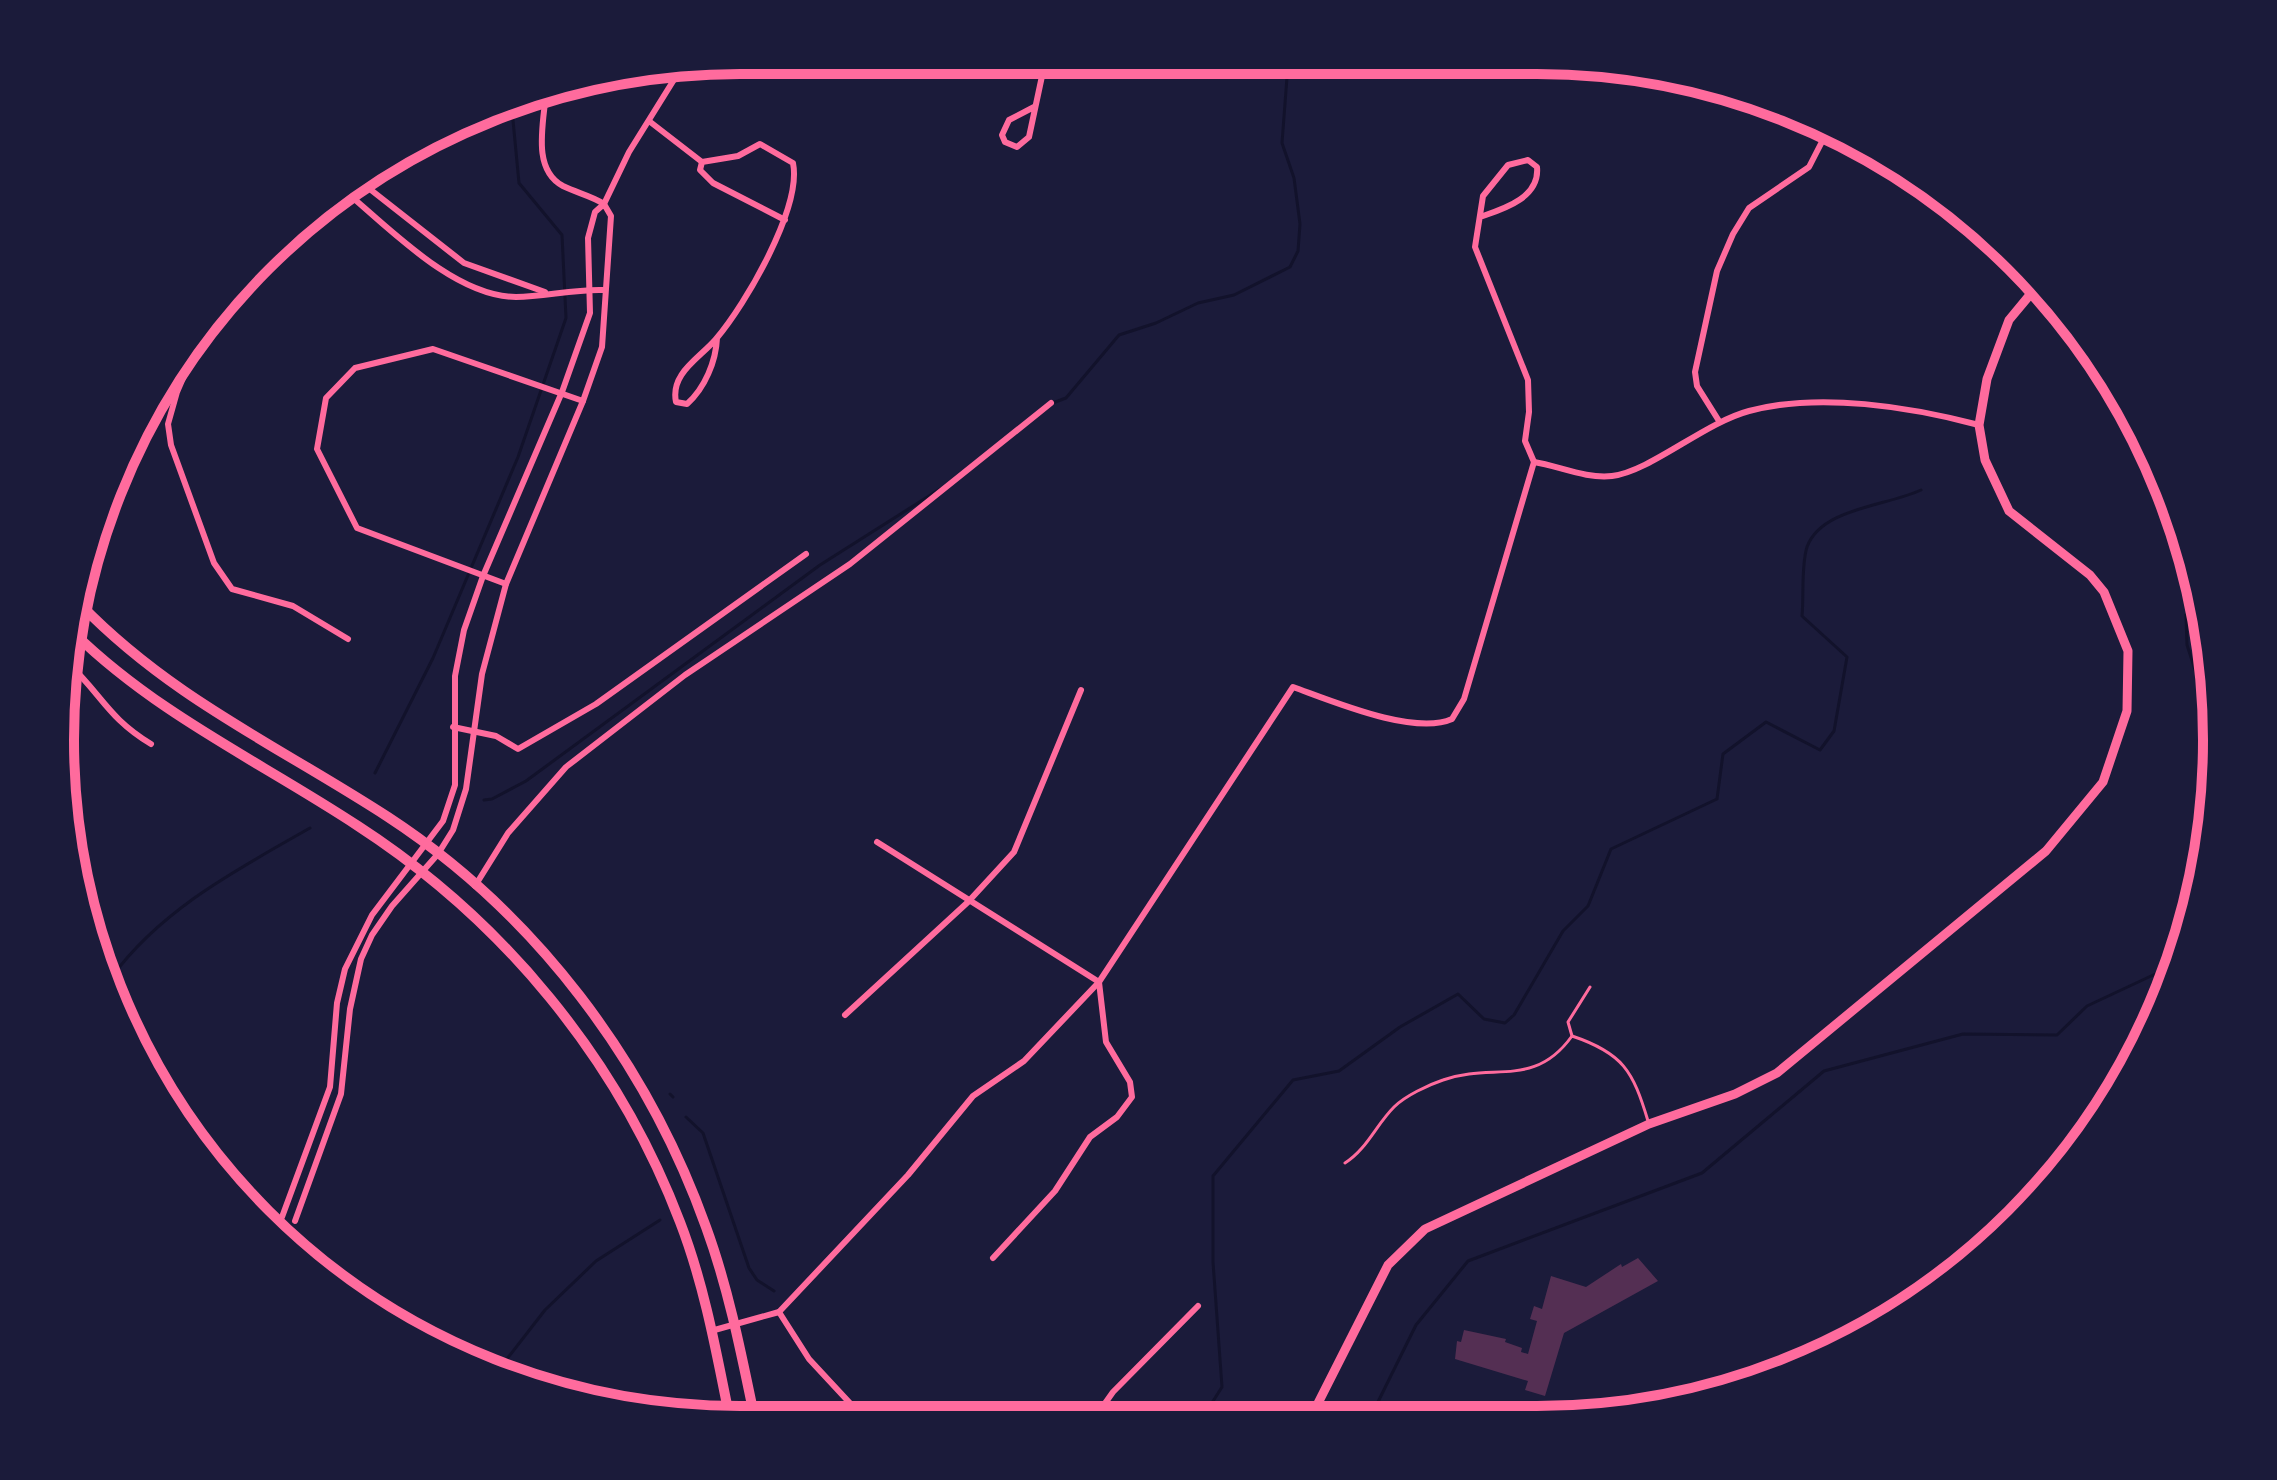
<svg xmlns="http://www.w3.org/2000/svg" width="2277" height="1480" font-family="'Source Sans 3',sans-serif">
<rect width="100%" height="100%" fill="#1b1b3a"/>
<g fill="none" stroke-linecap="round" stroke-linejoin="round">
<g stroke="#12122b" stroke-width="3">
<polyline points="1050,404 1066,398 1119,335 1156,323 1198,303 1234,295 1290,267 1298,251 1300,224 1294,178 1282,143 1288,64"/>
<polyline points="2199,598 2186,615 2187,645 2214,728"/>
<polyline points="375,773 433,658 518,457 566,318 562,235 519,183 512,110 521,96"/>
<polyline points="484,800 492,799 526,781 820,565 940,489"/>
<path d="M111,978C161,909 238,869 310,828"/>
<polyline points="670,1094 673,1097"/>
<polyline points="686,1117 703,1133 749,1268 757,1280 774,1291"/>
<polyline points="496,1373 545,1310 596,1261 660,1220"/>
<path d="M1203,1417L1222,1387L1213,1262V1176L1293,1080L1339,1071L1400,1027L1458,994L1484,1019L1505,1023L1514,1015L1563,931L1588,906L1611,849L1717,799L1723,754L1766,722L1820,750L1834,731L1847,657L1802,616C1804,595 1801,566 1807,547C1821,508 1887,506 1921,490"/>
<polyline points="1370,1418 1416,1325 1468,1261 1702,1173 1824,1071 1963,1034 2057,1035 2087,1006 2166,969 2182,954"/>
</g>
</g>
<polygon fill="#542f53" points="1638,1258 1658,1281 1564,1333 1545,1396 1525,1390 1528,1381 1455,1359 1457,1341 1461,1342 1464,1330 1506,1339 1505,1342 1522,1348 1521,1352 1528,1354 1537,1321 1530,1319 1534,1306 1542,1309 1551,1276 1586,1287 1621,1264 1622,1267"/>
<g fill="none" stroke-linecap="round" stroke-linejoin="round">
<g stroke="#ff6b9d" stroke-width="3">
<polyline points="1572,1036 1568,1022 1590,987"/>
<path d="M1345,1163C1367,1149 1376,1125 1394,1107C1405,1096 1428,1085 1443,1080C1493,1062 1534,1089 1572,1036C1623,1053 1633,1071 1648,1121"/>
</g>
<g stroke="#ff6b9d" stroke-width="6">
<path d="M546,92C544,122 531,169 563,186C577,193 592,196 604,204L629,152L680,70"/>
<polyline points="1034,107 1009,120 1002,135 1005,142 1017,147 1029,137 1045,62"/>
<polyline points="649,121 702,162"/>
<polyline points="357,179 464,263 545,292"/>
<path d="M345,191C389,228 455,297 516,297C544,297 573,289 603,290"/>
<path d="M1480,217C1503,209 1540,198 1537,167L1528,160L1508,165L1483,196L1475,247L1528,380L1529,412L1525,441L1534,462"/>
<polyline points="209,318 177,392 168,424 171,445 214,563 232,589 293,606 348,639"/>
<path d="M717,338C716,361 705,388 687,404L676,402C670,373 700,358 716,339C746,304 802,207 793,163L760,144L738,156L702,162L700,170L713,183L785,220"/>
<polyline points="1719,421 1697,386 1695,372 1717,271 1733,234 1749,208 1809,167 1829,128"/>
<path d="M1534,462C1559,466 1586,479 1612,476C1651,471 1704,423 1749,411C1819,392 1911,407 1979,425"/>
<polyline points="506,584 357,528 317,449 326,398 355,368 433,349 583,401"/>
<path d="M68,663C102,695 108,718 151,744"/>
<polyline points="453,727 496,736 518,749 596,704 806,554"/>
<polyline points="877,842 1099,982 1106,1042 1130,1082 1132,1097 1117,1117 1090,1137 1055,1191 993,1258"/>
<polyline points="475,886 508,833 566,767 685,675 850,564 1051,403"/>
<polyline points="845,1015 968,902 1014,852 1081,690"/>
<polyline points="282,1217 330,1087 337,1003 345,969 372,915 443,821 455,785 455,676 464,630 483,576 562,392 590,313 588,238 595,212 604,204 611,216 602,347 583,401 506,584 482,674 466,789 453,830 438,854 392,906 372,935 361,959 350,1009 341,1094 295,1221"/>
<polyline points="779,1312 809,1359 861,1415"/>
<path d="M711,1331L779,1312L908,1175L973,1096L1024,1061L1099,982L1293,687C1332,701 1414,736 1452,719L1464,699L1534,462"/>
<polyline points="1096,1416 1113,1392 1198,1306"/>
</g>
<polyline stroke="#ff6b9d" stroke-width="9" points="1311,1417 1388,1265 1425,1229 1649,1124 1735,1094 1777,1073 2046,851 2103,782 2127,711 2128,651 2104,592 2090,575 2009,511 1985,460 1979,425 1987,379 2009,320 2038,285"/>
<g stroke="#ff6b9d" stroke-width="10">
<path d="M80,604C172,699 279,746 388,817C535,913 647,1062 706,1227C728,1287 741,1352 754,1415"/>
<path d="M74,633C158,715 261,762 358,826C503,920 618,1059 680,1222C704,1284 716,1350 729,1415"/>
</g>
</g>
<path d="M0 0H2277V1480H0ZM740 74H1537A666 666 0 0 1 2203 740V740A666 666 0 0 1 1537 1406H740A666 666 0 0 1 74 740V740A666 666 0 0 1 740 74Z" fill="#1b1b3a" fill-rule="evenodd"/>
<path fill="none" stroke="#ff6b9d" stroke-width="10" d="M740 74H1537A666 666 0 0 1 2203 740V740A666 666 0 0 1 1537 1406H740A666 666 0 0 1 74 740V740A666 666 0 0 1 740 74Z"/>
</svg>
